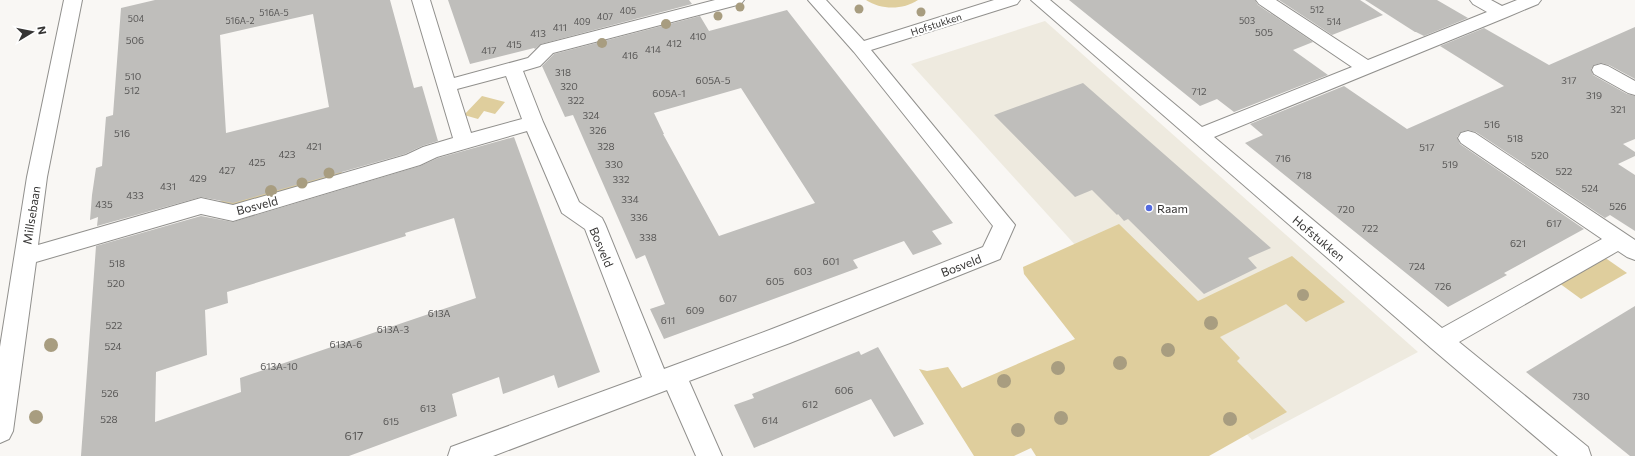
<svg xmlns="http://www.w3.org/2000/svg" width="1635" height="456" font-family="Commissioner,sans-serif">
<rect width="100%" height="100%" fill="#f9f7f4"/>
<polygon fill="#eeeadf" points="1045,21 1418,352 1252,440 911,64"/>
<g fill="#dfce9d">
<path d="M866,0H918C903,10 881,10 866,0Z"/>
<polygon points="482,96 505,102 495,114 484,111 478,119 464,115"/>
<polygon points="341,166 342,176 239,207 219,201"/>
<polygon points="1119,224 1198,301 1292,256 1345,302 1306,322 1286,304 1220,337 1240,358 1237,361 1287,412 1209,456 1036,456 1031,448 1014,456 974,456 919,369 927,371 948,367 962,388 1075,339 1024,274 1023,267"/>
<polygon points="1604,257 1627,273 1581,299 1559,283"/>
</g>
<g fill="#bfbebb" fill-rule="evenodd">
<path d="M155,0H390L414,88L422,86L438,141L422,146L405,154L233,203L201,197L97,226L98,217L90,220L92,195L96,168L102,166L106,117L113,115L121,8ZM313,14L329,107L226,133L220,35Z"/>
<polygon points="448,0 689,0 692,4 541,44 535,49 534,48 470,64"/>
<polygon points="1069,0 1255,0 1258,5 1313,42 1293,50 1328,75 1234,112 1217,99 1200,106"/>
<polygon points="1279,0 1360,0 1383,15 1332,35"/>
<polygon points="1365,0 1437,0 1468,18 1424,36 1416,32 1415,32"/>
<path d="M787,10L953,223L932,231L942,244L913,255L904,241L853,260L858,268L664,339L650,309L665,304L645,255L636,259L573,115L565,117L542,66L554,54L700,16L709,31ZM741,88L815,203L719,236L663,134H664L654,113Z"/>
<polygon points="1635,27 1635,79 1609,65 1601,63 1594,65 1591,69 1593,75 1627,94 1635,96 1635,139 1623,144 1635,152 1635,156 1618,164 1635,175 1635,231 1610,215 1605,218 1476,132 1468,130 1461,132 1457,137 1460,144 1584,229 1504,273 1507,275 1448,307 1245,143 1263,135 1250,124 1344,86 1407,129 1504,86 1440,46 1484,28 1549,65"/>
<polygon points="1083,83 1271,248 1248,258 1257,268 1204,294 1128,219 1124,221 1118,214 1117,215 1092,190 1075,197 994,115"/>
<path d="M514,137L600,372L558,388L554,375L503,394L499,377L452,394L457,416L349,456H81L96,246L201,216L233,222L420,166L438,158ZM454,218L476,298L240,378L241,392L155,422L156,372L207,355L205,310L228,303L227,292L406,236L405,233Z"/>
<polygon points="1635,306 1635,456 1630,456 1526,372"/>
<polygon points="878,347 924,424 894,437 871,399 754,448 734,405 754,398 752,394 859,351 861,355"/>
</g>
<g fill="none" stroke-linecap="round" stroke-linejoin="round">
<g stroke="#91908d" stroke-width="2">
<g id="street">
<path d="M64,0H82L47,177L38,245L201,198L233,205L406,155L423,147L453,138L412,0H430L454,78L528,58L541,45L715,0H744L741,4L553,53L540,66L523,71L543,122L579,202L602,218L605,224L664,369L772,329L983,247L993,226L854,52L808,0H826L864,41L994,0H1020L1017,4L871,50L1015,225L1000,259L790,343L689,381L722,456H696L667,390L493,456H448L451,447L642,377L585,229L562,213L527,131L437,157L420,165L233,221L201,214L36,262L13,431L9,439L0,443V347L27,177ZM506,76L522,119L471,133L457,89Z"/>
<polygon points="1031,0 1050,0 1202,127 1352,67 1259,4 1256,0 1276,0 1368,60 1487,12 1473,4 1470,0 1491,0 1502,6 1517,0 1541,0 1538,4 1507,17 1214,137 1442,328 1602,239 1461,143 1458,138 1461,133 1468,131 1475,133 1635,240 1635,260 1627,257 1618,251 1459,342 1588,447 1591,456 1558,456 1431,348"/>
<polygon points="1601,64 1608,66 1635,81 1635,95 1628,93 1594,74 1592,70 1594,66"/>
</g>
</g>
<use href="#street" fill="#fff" fill-rule="evenodd"/>
</g>
<g fill="#a89d80">
<circle cx="740" cy="7" r="4.5"/>
<circle cx="859" cy="9" r="4.5"/>
<circle cx="921" cy="12" r="4.5"/>
<circle cx="718" cy="16" r="4.5"/>
<circle cx="666" cy="24" r="5"/>
<circle cx="602" cy="43" r="5"/>
<circle cx="329" cy="173" r="5.5"/>
<circle cx="302" cy="183" r="5.5"/>
<circle cx="271" cy="191" r="6"/>
<circle cx="1303" cy="295" r="6"/>
<circle cx="1211" cy="323" r="7"/>
<circle cx="51" cy="345" r="7"/>
<circle cx="1168" cy="350" r="7"/>
<circle cx="1120" cy="363" r="7"/>
<circle cx="1058" cy="368" r="7"/>
<circle cx="1004" cy="381" r="7"/>
<circle cx="36" cy="417" r="7"/>
<circle cx="1061" cy="418" r="7"/>
<circle cx="1230" cy="419" r="7"/>
<circle cx="1018" cy="430" r="7"/>
</g>
<circle fill="#536ae0" stroke="#fff" stroke-width="1.5" cx="1149" cy="208" r="4"/>
<g text-anchor="middle" dominant-baseline="central" stroke-width="4" stroke-linejoin="round" paint-order="stroke">
<g font-size="9" fill="#585756">
<text x="1317" y="9">512</text>
<text x="628" y="10">405</text>
<text x="274" y="12">516A-5</text>
<text x="605" y="16">407</text>
<text x="136" y="18">504</text>
<text x="240" y="20">516A-2</text>
<text x="1247" y="20">503</text>
<text x="582" y="21">409</text>
<text x="1334" y="21">514</text>
</g>
<g font-size="10" fill="#363534" stroke="#fff">
<text transform="translate(936 24) rotate(-18)">Hofstukken</text>
</g>
<g font-size="10" fill="#585756">
<text x="560" y="27">411</text>
<text x="1264" y="32">505</text>
<text x="538" y="33">413</text>
<text x="698" y="36">410</text>
<text x="135" y="40">506</text>
<text x="674" y="43">412</text>
<text x="514" y="44">415</text>
<text x="653" y="49">414</text>
<text x="489" y="50">417</text>
<text x="630" y="55">416</text>
<text x="563" y="72">318</text>
<text x="133" y="76">510</text>
<text x="713" y="80">605A-5</text>
<text x="1569" y="80">317</text>
<text x="569" y="86">320</text>
<text x="132" y="90">512</text>
<text x="1199" y="91">712</text>
<text x="669" y="93">605A-1</text>
<text x="1594" y="95">319</text>
<text x="576" y="100">322</text>
<text x="1618" y="109">321</text>
<text x="591" y="115">324</text>
<text x="1492" y="124">516</text>
<text x="598" y="130">326</text>
<text x="122" y="133">516</text>
<text x="1515" y="138">518</text>
<text x="314" y="146">421</text>
<text x="606" y="146">328</text>
<text x="1427" y="147">517</text>
<text x="287" y="154">423</text>
<text x="1540" y="155">520</text>
<text x="1283" y="158">716</text>
<text x="257" y="162">425</text>
<text x="614" y="164">330</text>
<text x="1450" y="164">519</text>
<text x="227" y="170">427</text>
<text x="1564" y="171">522</text>
<text x="1304" y="175">718</text>
<text x="198" y="178">429</text>
<text x="621" y="179">332</text>
<text x="168" y="186">431</text>
<text x="1590" y="188">524</text>
<text x="135" y="195">433</text>
<text x="630" y="199">334</text>
<text x="104" y="204">435</text>
<text x="1618" y="206">526</text>
<text x="1346" y="209">720</text>
<text x="639" y="217">336</text>
<text x="1554" y="223">617</text>
<text x="1370" y="228">722</text>
<text x="648" y="237">338</text>
<text x="1518" y="243">621</text>
<text x="831" y="261">601</text>
<text x="117" y="263">518</text>
<text x="1417" y="266">724</text>
<text x="803" y="271">603</text>
<text x="775" y="281">605</text>
<text x="116" y="283">520</text>
<text x="1443" y="286">726</text>
<text x="728" y="298">607</text>
<text x="695" y="310">609</text>
<text x="439" y="313">613A</text>
<text x="668" y="320">611</text>
<text x="114" y="325">522</text>
<text x="393" y="329">613A-3</text>
<text x="346" y="344">613A-6</text>
<text x="113" y="346">524</text>
<text x="279" y="366">613A-10</text>
<text x="844" y="390">606</text>
<text x="110" y="393">526</text>
<text x="1581" y="396">730</text>
<text x="810" y="404">612</text>
<text x="428" y="408">613</text>
<text x="109" y="419">528</text>
<text x="770" y="420">614</text>
<text x="391" y="421">615</text>
</g>
<g font-size="12" fill="#363534" stroke="#fff">
<text transform="translate(257 205) rotate(-15)">Bosveld</text>
<text transform="translate(31 215) rotate(-81)">Millsebaan</text>
<text transform="translate(1319 238) rotate(40)">Hofstukken</text>
<text transform="translate(602 247) rotate(67)">Bosveld</text>
<text transform="translate(961 265) rotate(-21)">Bosveld</text>
</g>
<g font-size="12" fill="#363534" stroke="#fff" text-anchor="start">
<text x="1157" y="208">Raam</text>
</g>
<g font-size="12" fill="#585756">
<text x="354" y="435">617</text>
</g>
</g>
<g transform="translate(32 32) rotate(80)" stroke="#ffffff" stroke-width="3" paint-order="stroke">
<path d="M0-3L7 15L0 10L-7 15Z" fill="#363534"/>
<text y="-6" font-size="11" font-weight="bold" text-anchor="middle" fill="#363534">N</text>
</g>
</svg>
